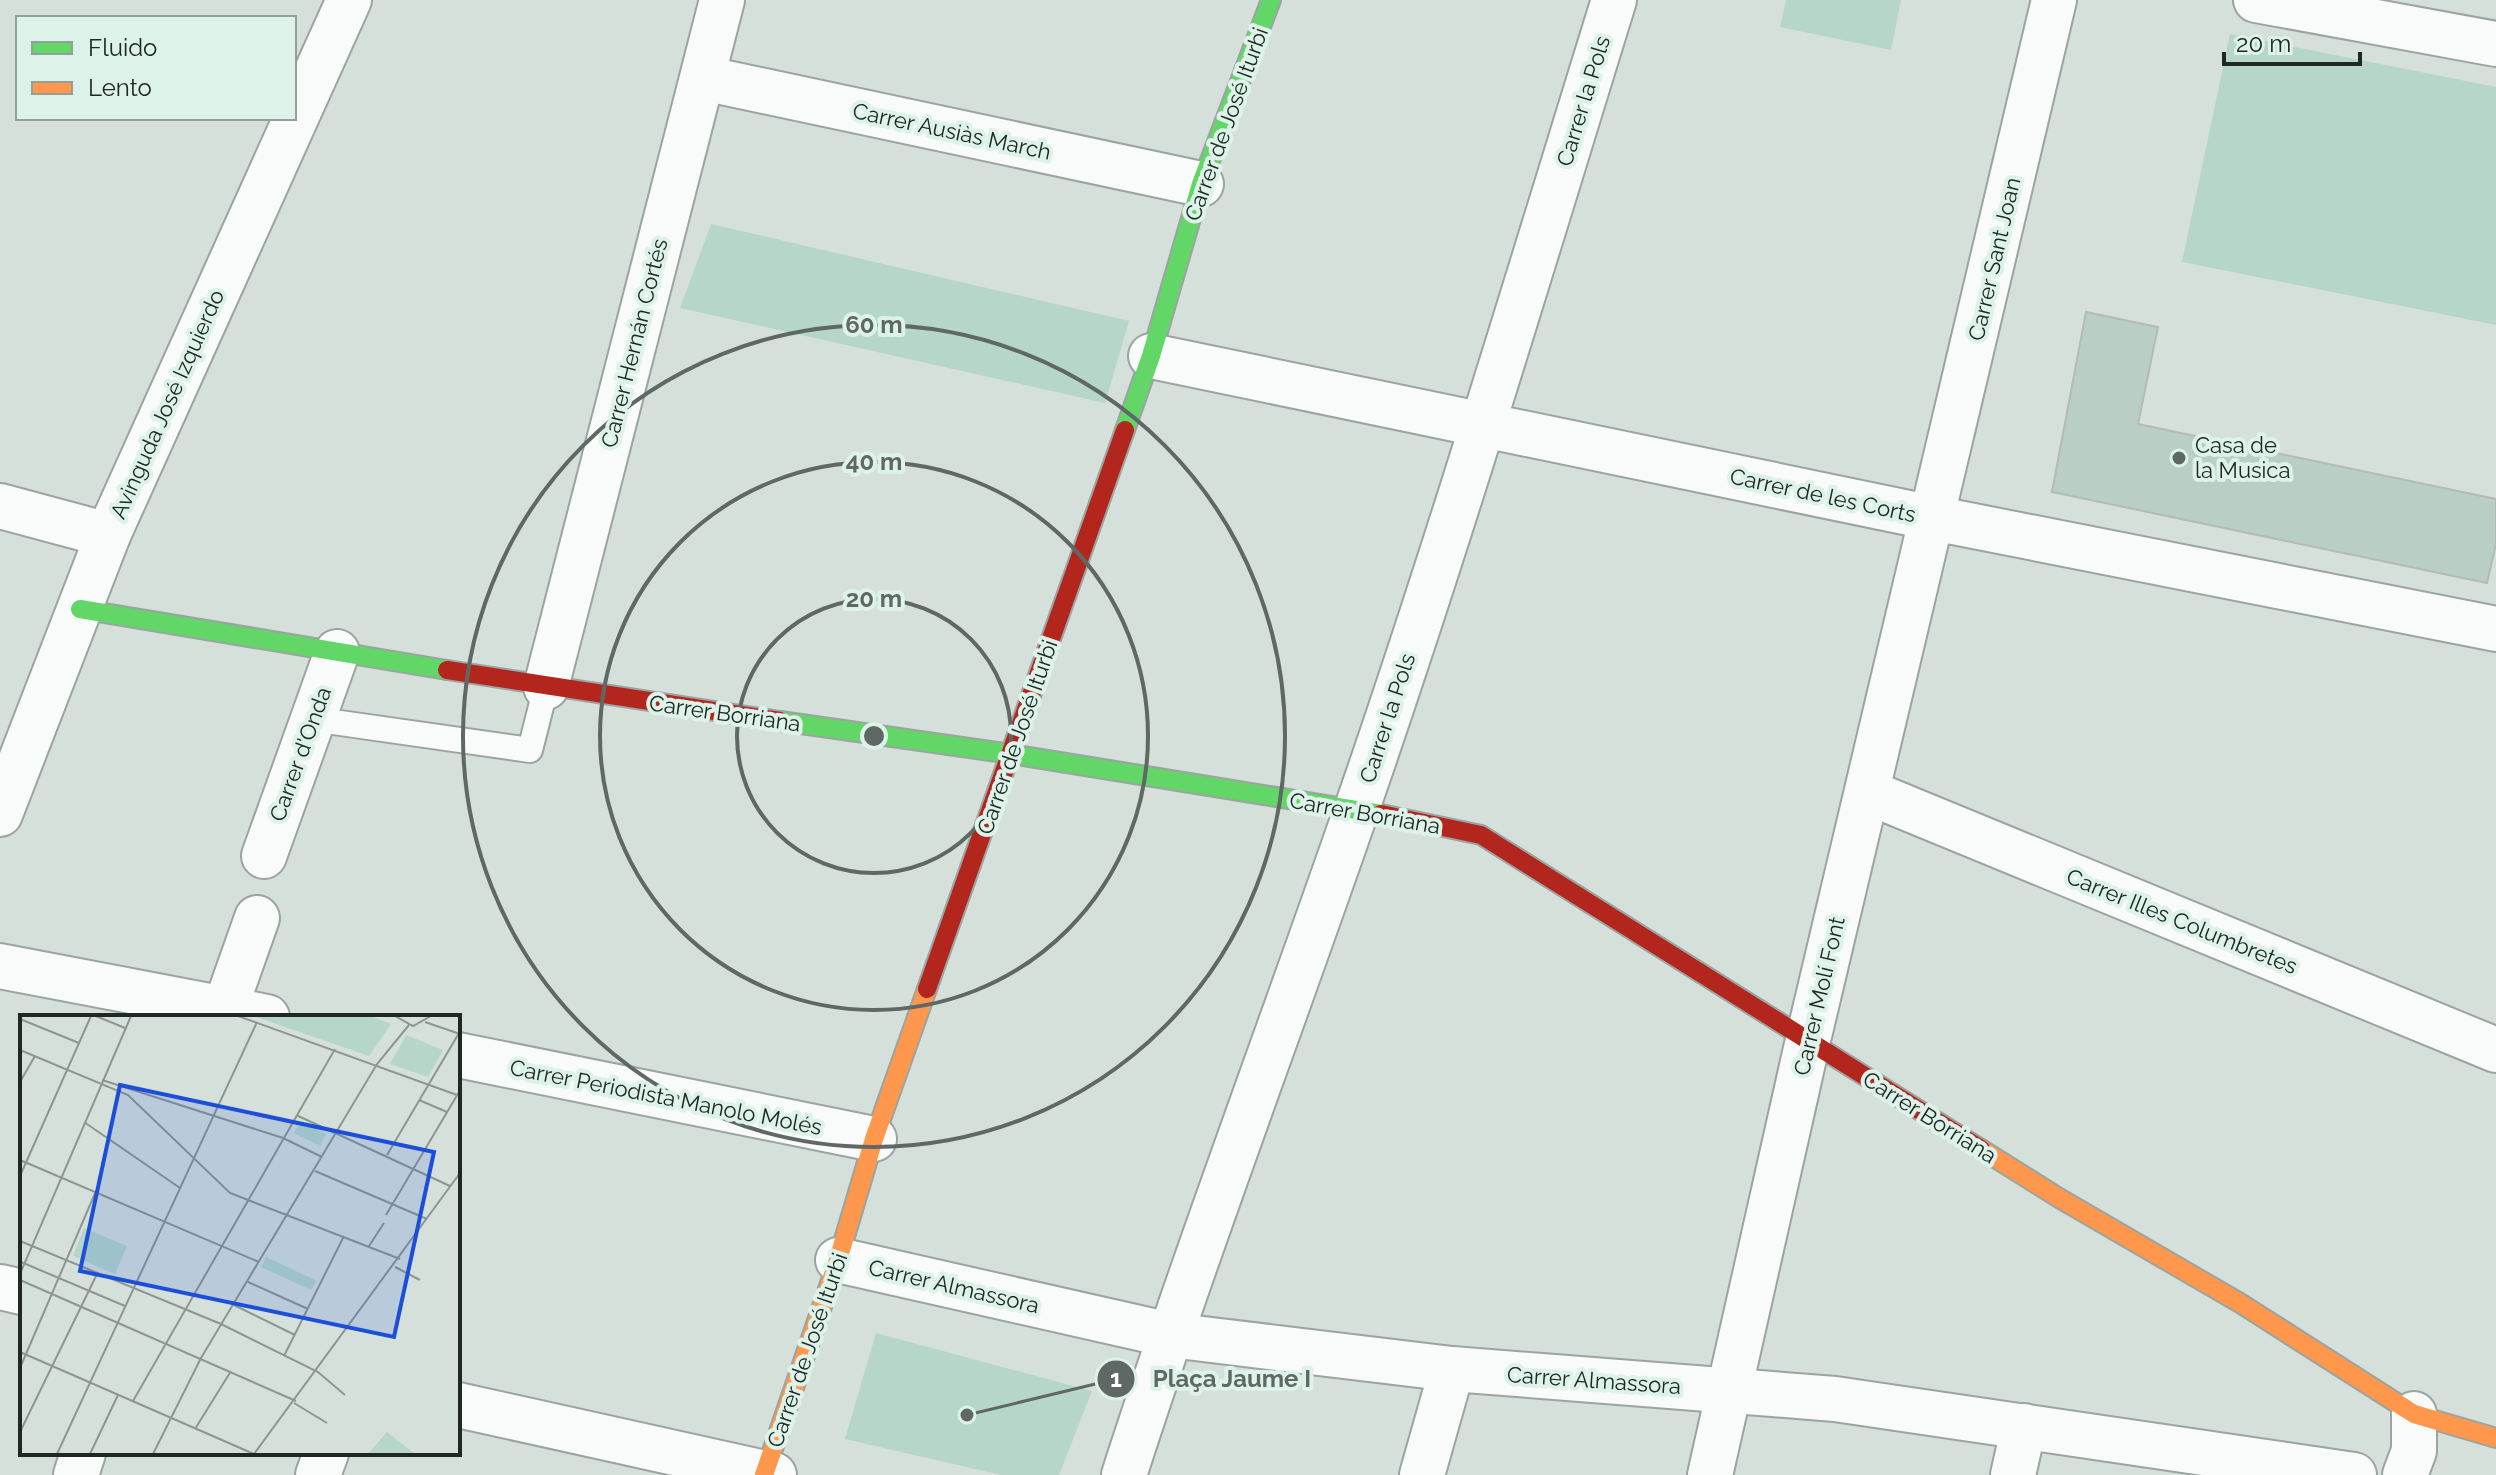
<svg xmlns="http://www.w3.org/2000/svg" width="2496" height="1475" font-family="Raleway,sans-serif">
<rect width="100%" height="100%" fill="#d5e0db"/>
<g fill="#b5d6c8">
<polygon points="1786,0 1901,0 1891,50 1780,27"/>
<polygon points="2230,34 2496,87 2496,325 2182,262"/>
<polygon points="711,224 1129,321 1105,403 680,308"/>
<polygon points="876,1333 1092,1391 1059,1475 1001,1475 845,1439"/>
</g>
<polygon fill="#b9cfc6" stroke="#b2bbb7" stroke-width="2" points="2086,312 2158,327 2138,424 2496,499 2496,544 2487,583 2052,492"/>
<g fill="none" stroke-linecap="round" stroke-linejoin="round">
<g stroke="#9ba4a0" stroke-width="28">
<polyline id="lane" points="312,719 530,750 546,687"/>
</g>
<g stroke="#9ba4a0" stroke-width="48">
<g id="street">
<polyline points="2256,0 2496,44"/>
<polyline points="703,78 1201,184"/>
<polyline points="1151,356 1933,518 2496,629"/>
<polyline points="0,506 108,535"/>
<polyline points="546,687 722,0"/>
<polyline points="1868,792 2496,1050"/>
<polyline points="0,814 108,535 349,0"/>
<polyline points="264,856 337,652"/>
<polyline points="0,966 267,1017"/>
<polyline points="222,1017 257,918"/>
<polyline points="458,1055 874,1139"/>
<polyline points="838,1260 1170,1335 1452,1369 1835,1399 2354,1475"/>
<polyline points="0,1287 22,1292"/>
<polyline points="458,1405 774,1475"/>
<polyline points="76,1475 83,1453"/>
<polyline points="318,1475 326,1453"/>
<path d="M1124,1475C1196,1252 1279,1033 1356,811C1449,543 1530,271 1614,0"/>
<polyline points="1422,1475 1452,1369"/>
<polyline points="1710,1475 1808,1040 2054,0"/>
<polyline points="2013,1475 2024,1426"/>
<polyline points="2405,1475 2414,1451 2414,1414"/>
</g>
</g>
<g stroke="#9ba4a0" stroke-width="22">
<g id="fast">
<polyline points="1125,430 1151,356 1201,184 1271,0"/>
<polyline points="80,609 447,670"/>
<polyline points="780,721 1011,754 1381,814"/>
</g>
</g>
<g stroke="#9ba4a0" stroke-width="22">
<g id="slow">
<polyline points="1981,1149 2059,1198 2240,1303 2414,1414 2496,1438"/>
<polyline points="764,1475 838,1260 874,1139 927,989"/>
</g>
</g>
<g stroke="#9ba4a0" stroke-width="22">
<g id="jam">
<polyline points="447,670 780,721"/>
<polyline points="1381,814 1481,835 1981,1149"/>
<polyline points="927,989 1125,430"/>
</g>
</g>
<use href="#lane" stroke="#f9fafa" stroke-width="24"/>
<use href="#street" stroke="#f9fafa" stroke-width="44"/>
<use href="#fast" stroke="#63d668" stroke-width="18"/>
<use href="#slow" stroke="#ff974d" stroke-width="18"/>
<use href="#jam" stroke="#b3261e" stroke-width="18"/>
</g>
<g fill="none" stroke="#5f6864" stroke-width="4">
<circle cx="874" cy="736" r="137"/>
<circle cx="874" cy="736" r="274"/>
<circle cx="874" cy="736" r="411"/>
</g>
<circle fill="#5f6864" stroke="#ddf2e9" stroke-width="3" cx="2179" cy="458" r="8"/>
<g text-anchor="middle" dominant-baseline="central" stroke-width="8" stroke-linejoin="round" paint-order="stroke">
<g font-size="22" fill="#202824" stroke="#ddf2e9">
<text transform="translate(1583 101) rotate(-73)">Carrer la Pols</text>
<text transform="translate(1226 124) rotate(-70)">Carrer de José Iturbi</text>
<text transform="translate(952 131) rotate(12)">Carrer Ausiàs March</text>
<text transform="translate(1994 259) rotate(-77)">Carrer Sant Joan</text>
<text transform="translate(634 343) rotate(-76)">Carrer Hernán Cortés</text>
<text transform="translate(167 404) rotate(-66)">Avinguda José Izquierdo</text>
<text transform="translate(1823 495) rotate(12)">Carrer de les Corts</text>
<text transform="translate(725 713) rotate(8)">Carrer Borriana</text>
<text transform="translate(1387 718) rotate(-72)">Carrer la Pols</text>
<text transform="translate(1017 737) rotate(-71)">Carrer de José Iturbi</text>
<text transform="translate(300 754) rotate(-70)">Carrer d'Onda</text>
<text transform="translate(1365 813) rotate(10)">Carrer Borriana</text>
<text transform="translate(2182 921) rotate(22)">Carrer Illes Columbretes</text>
<text transform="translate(1819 996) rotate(-77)">Carrer Molí Font</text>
<text transform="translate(666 1097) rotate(11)">Carrer Periodista Manolo Molés</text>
<text transform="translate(1930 1117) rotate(32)">Carrer Borriana</text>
<text transform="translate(954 1286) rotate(13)">Carrer Almassora</text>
<text transform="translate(807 1350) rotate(-71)">Carrer de José Iturbi</text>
<text transform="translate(1594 1380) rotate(4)">Carrer Almassora</text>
</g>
<g font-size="22" fill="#202824" stroke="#ddf2e9" text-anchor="start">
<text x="2195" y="445">Casa de<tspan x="2195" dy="25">la Musica</tspan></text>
</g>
</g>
<g transform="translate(20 1015)">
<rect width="440" height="440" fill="#d5e0db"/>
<path d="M233,1H350L371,9L349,41ZM386,20L423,35L408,62L370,49ZM281,107L306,119L300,131L274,118ZM64,213L107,231L95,259L53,241ZM246,242L297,266L291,275L241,252ZM367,417L395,439H348Z" fill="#b5d6c8"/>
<path fill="none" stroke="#8d9692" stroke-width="2" d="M76,1L105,13M218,1L437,80M375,1L393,11L411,1M0,4L59,28M405,7L440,19M0,35L108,80L210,178L380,244M82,65L263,123L302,142M0,67L15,41M399,85L427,97M276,100L430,171M64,107L160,173M367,140L439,18M0,145L239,247M295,156L407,204M0,161L71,1M366,200L439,77M0,226L201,309L298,357L325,380M349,231L364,208M1,247L105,291M375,252L400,265M0,259L111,1M0,265L276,386M228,267L288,294M214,290L275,320M0,337L234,439M264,341L324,221M0,353L76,176M113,386L315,34M274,388L307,408M175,414L211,356M0,417L78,257M37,439L237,7M70,439L98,380M133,439L181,343L357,49L389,10M234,439L440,158"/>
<path fill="#1d4ed8" fill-opacity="0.15" stroke="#1d4ed8" stroke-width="4" d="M100,70L414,137L374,322L60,256Z"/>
<rect width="440" height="440" fill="none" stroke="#202824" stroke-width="4"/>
</g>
<circle cx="874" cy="736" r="12" fill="#5f6864" stroke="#ddf2e9" stroke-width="4"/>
<g font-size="24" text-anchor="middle" font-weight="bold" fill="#5f6864" stroke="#ddf2e9" stroke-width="8" stroke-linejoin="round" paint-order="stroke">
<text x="874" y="333">60 m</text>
<text x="874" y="470">40 m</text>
<text x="874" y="607">20 m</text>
</g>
<path fill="none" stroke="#5f6864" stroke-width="3" d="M967 1415L1116 1379"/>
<g fill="#5f6864" stroke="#ddf2e9" stroke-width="3">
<circle cx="967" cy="1415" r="8"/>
<circle cx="1116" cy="1379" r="20"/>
</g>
<g font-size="24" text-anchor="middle" font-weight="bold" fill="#fff">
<text x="1116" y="1387">1</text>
</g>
<g font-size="24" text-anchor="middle" font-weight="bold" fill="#5f6864" stroke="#ddf2e9" stroke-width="8" stroke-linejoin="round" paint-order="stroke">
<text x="1232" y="1387">Plaça Jaume I</text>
</g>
<rect x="16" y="16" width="280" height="104" fill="#ddf2e9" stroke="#91a19a" stroke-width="2"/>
<rect x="32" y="42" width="40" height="12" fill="#63d668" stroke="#91a19a" stroke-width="2"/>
<text x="88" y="56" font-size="24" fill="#202824">Fluido</text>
<rect x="32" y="82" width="40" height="12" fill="#ff974d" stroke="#91a19a" stroke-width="2"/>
<text x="88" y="96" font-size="24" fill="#202824">Lento</text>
<path d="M2224 52v12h136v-12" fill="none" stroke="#202824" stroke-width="4"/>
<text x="2236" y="52" font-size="24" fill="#202824" stroke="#ddf2e9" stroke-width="6" paint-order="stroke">20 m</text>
</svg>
